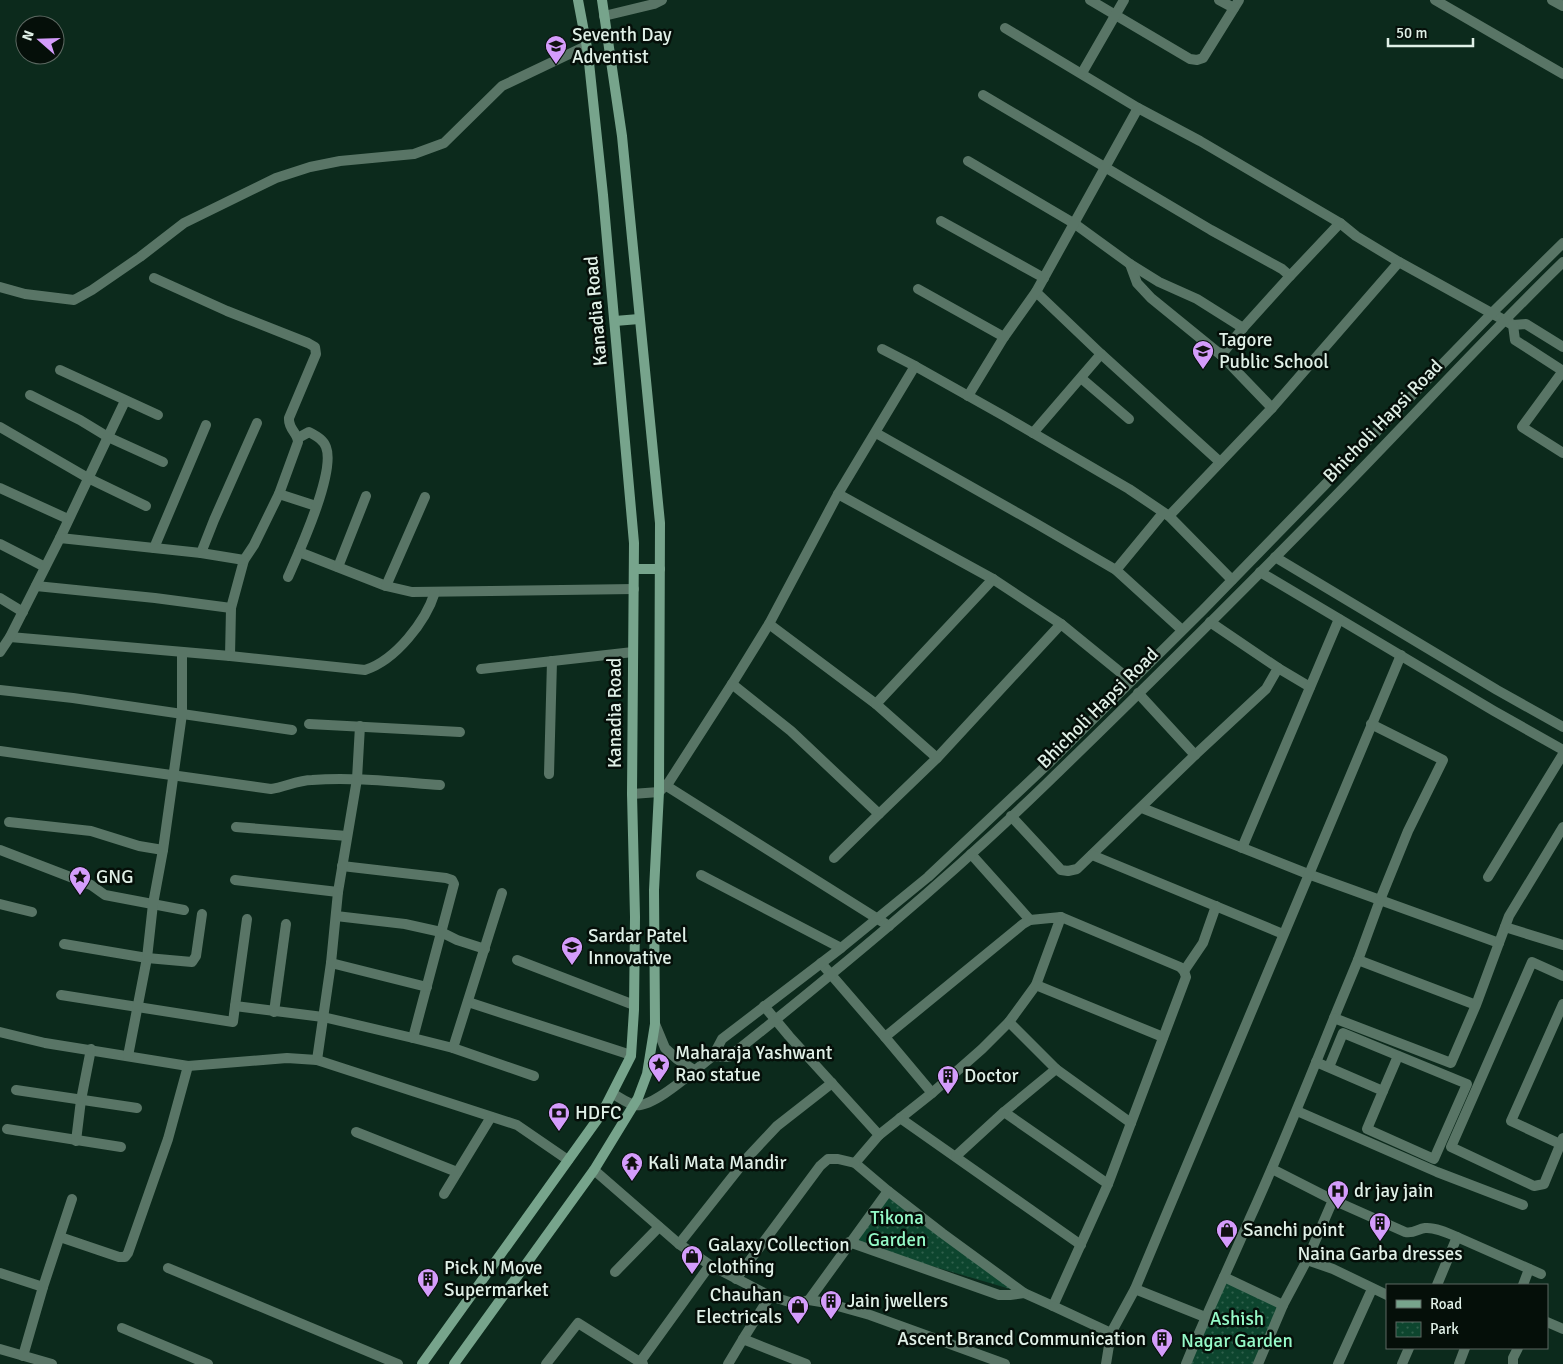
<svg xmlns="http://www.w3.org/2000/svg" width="1563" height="1364" font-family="Signika,sans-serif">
<defs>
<pattern id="park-dots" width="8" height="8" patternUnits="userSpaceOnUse" patternTransform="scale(1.25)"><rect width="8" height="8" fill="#0d452e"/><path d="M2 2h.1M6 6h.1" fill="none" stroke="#30604c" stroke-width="1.8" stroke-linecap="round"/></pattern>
</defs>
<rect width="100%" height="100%" fill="#0c2a1c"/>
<g fill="url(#park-dots)">
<polygon points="888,1191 1024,1293 853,1243"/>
<polygon points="1224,1277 1283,1305 1258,1364 1187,1364"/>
</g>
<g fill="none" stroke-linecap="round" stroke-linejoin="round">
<g stroke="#597566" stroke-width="10">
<polyline points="1090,0 1190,59 1197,60 1203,58 1239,0"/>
<polyline points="1219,0 1234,8"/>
<polyline points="1435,0 1563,74"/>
<polyline points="1552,0 1563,6"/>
<polyline points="604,16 654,4 662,0"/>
<polyline points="1005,28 1138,108 1200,141 1340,223 1356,236 1399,262 1513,325 1526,324 1563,347"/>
<polyline points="1082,73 1124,0"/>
<polyline points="983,95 1211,230 1282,269 1290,276 1340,223"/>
<polyline points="968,161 1075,224 1130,264 1159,282 1197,299 1243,328"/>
<polyline points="941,221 1044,278"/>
<polyline points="1130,264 1137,283 1151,298 1221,355 1272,408 1169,516"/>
<path d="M154,278L227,311L308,343L315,347L316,354L289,418C288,429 298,433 298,442L279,494L254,545L244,560L231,608"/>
<polyline points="0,287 25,294 74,300 92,290 140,257 184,223 276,178 310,167 340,161 414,154 444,143 502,86 586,46"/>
<polyline points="918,289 1004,337"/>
<polyline points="1036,292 1101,354 1220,462"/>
<polyline points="1513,325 1515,340 1563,371 1522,427 1563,453"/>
<polyline points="882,349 915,366"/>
<polyline points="1221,355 1243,328 1290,276"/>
<polyline points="60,370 158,415"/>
<polyline points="1081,378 1129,419"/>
<polyline points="30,395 80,420 108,437 163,462"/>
<polyline points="968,396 1004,337 1036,292 1138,108"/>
<polyline points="1272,408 1399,262"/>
<polyline points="0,427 88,478 146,506"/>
<polyline points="876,433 1037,524 1116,570 1182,630"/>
<polyline points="1033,433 1101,354"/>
<polyline points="0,488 68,519"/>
<polyline points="279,494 316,506"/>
<polyline points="60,538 125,401"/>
<polyline points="0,544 45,567"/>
<polyline points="154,548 206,425"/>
<polyline points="299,552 386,586 412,592 634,589"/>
<polyline points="201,553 214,520 257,423"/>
<polyline points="1275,557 1497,690 1563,727"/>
<polyline points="338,567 366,496"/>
<polyline points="1116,570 1163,513"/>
<polyline points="1260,572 1494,711 1563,750"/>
<path d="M288,577C299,552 336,472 326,447C323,439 316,436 309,432L298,438"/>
<polyline points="993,579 1061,624"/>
<polyline points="36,586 155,598 231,608 230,656"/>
<polyline points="386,586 425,497"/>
<polyline points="0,598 23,612"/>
<polyline points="769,624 876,704"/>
<path d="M10,637L230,656L365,670C396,660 426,621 435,592"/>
<polyline points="0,652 10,637 60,538 201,553 244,560"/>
<polyline points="1278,668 1310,687"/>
<polyline points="481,669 633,652"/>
<polyline points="732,684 769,624 838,494"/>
<polyline points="0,690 73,698 292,730"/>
<polyline points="1138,693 1195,755"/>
<polyline points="309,724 460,732"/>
<path d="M0,751L271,789C285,787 298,780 312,780C355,777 397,782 440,785"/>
<polyline points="937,758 1061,624 1131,681"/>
<polyline points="549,774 552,661"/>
<polyline points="665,785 889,926"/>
<polyline points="632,794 659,792 669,782 732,684 791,731 879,814 937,758 876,704 993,579 838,494 915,366 1004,416 1129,489 1169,516 1232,580"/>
<polyline points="1142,808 1308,874 1499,943"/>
<polyline points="1011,816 1061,870 1068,871 1077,869 1195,755 1266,689 1278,668 1210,622"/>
<polyline points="9,822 91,831 139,846 163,850"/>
<polyline points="236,827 347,836"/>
<polyline points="1242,848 1339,619"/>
<polyline points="0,850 91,885 105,895 184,910"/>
<polyline points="971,854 1030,920"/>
<polyline points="1092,855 1283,934"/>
<polyline points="834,858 879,814"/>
<polyline points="342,866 446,878 452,880 454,884 413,1038"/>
<polyline points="701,875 841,948"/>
<polyline points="1488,877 1563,754"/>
<polyline points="235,880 338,892 357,779 360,726"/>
<polyline points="0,904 32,912"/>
<polyline points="336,916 405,924 441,932 457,940 485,949"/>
<polyline points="1061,917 1180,967 1184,971 1186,977 1131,1123"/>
<polyline points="247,919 235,1006 323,1017 413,1038 453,1048 534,1076"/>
<polyline points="1505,927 1563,945"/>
<polyline points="64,944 147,958 192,962 196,956 202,914"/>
<polyline points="517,960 634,1005"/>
<polyline points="1358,960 1380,900 1408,831 1443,760 1371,724"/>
<polyline points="331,963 427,987"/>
<polyline points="821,963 885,1037 1023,924 1030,920 1061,917 1036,985 1009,1022 982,1049 932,1093 879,1135"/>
<polyline points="1184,971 1203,943 1216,906"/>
<polyline points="1563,976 1532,962 1451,1147 1534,1186 1544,1184 1563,1138"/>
<polyline points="1036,985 1163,1037"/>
<polyline points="61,995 233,1022 235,1006"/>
<polyline points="468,1002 631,1055"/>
<polyline points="1476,1005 1451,1063 1334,1018 1358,960 1476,1005 1509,916 1563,827"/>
<polyline points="764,1006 789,1036 879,1135 855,1163 888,1191 942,1233 1024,1293 1053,1306 1108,1184 1131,1123 1056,1069 1009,1022"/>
<polyline points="274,1012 286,924"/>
<polyline points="0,1032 45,1043 188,1066 287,1058 317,1060 517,1125 568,1160"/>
<polyline points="885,1037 932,1093"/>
<polyline points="453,1048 502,893"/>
<polyline points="128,1056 147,958 153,904 163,850 182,714 182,652"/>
<polyline points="317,1060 331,963 338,892"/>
<polyline points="1316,1062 1383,1091 1367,1129 1434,1159 1467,1084 1343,1033 1329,1067"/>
<polyline points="1056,1069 1004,1112 1108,1184"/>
<polyline points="16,1090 137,1108"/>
<polyline points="1383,1091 1398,1056"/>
<polyline points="1297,1111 1437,1172 1523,1205"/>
<polyline points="900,1118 1081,1245"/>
<polyline points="7,1129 121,1147"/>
<polyline points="356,1132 457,1172"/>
<polyline points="76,1141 81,1100 91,1049"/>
<polyline points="1560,1144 1511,1121 1563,1004"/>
<polyline points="956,1156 1004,1112"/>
<polyline points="594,1170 679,1244 710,1265 770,1296 796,1304 809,1300 827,1303 870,1315 1005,1364"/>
<polyline points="444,1194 491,1117"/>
<path d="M1333,1200L1405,1232C1413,1234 1418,1229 1425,1228C1435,1227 1448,1233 1457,1237L1437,1285"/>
<polyline points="60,1237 119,1257 125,1257 128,1253 168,1139 188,1066"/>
<polyline points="1457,1237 1541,1274"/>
<polyline points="849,1242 999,1295 1010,1295 1024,1293"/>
<polyline points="679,1244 748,1157 777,1126 832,1083"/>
<polyline points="1307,1260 1333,1269 1387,1295"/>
<polyline points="168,1268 398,1364"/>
<polyline points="615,1272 659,1227"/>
<polyline points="0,1273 43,1287 23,1356"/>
<polyline points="1224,1277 1283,1305"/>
<polyline points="736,1279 820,1166 828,1159 838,1159 855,1163"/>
<polyline points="1523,1285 1529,1269"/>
<polyline points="43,1287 72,1199"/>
<polyline points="1135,1289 1205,1317"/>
<polyline points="809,1300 888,1191"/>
<polyline points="1053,1306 1111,1333 1106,1364"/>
<polyline points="1547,1322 1563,1329"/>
<polyline points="122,1328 208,1364"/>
<polyline points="1111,1333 1135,1289 1401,655"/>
<polyline points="743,1339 770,1296"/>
<polyline points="640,1362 710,1265"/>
<polyline points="546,1364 578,1323 643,1364"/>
<polyline points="728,1364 743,1339 806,1364"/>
<path d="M1186,1364C1206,1315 1229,1267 1250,1218C1280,1152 1307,1085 1334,1018"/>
<polyline points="1258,1364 1283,1305 1307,1260 1333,1200 1272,1169"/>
<polyline points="1338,1364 1372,1289"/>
<polyline points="1402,1364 1409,1348"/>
<polyline points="1459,1364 1465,1348"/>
<polyline points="1513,1364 1513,1358 1518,1348"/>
</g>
<g stroke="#597566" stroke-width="10">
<polyline points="655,1024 665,1048 677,1059 694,1070"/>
<polyline points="713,1056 722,1039 841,948 928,877 1051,761 1203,610 1496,309 1563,243"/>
<path d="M613,1094C619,1097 627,1103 634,1105C652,1110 698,1067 713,1056L729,1057C838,970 945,882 1045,785C1149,684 1252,582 1353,478C1423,406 1491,332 1563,262"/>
<polyline points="0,1349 52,1364"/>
</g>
<g stroke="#77a48c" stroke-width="10">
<polyline points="615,321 639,319"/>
<polyline points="635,569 660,569"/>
<polyline points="422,1364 602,1113 631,1056 634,1010 635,917 632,794 634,543 603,195 588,53 578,0"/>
<polyline points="454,1364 594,1170 638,1098 647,1074 655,1024 654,890 659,792 660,523 622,136 602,0"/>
</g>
</g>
<defs>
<g id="school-pin" transform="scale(1.125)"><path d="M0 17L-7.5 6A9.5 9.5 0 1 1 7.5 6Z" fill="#d49cfb" stroke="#050f09"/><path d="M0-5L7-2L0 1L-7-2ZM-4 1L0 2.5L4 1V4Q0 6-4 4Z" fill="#111"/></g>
<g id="sight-pin" transform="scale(1.125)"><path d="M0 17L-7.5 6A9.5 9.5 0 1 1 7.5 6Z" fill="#d49cfb" stroke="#050f09"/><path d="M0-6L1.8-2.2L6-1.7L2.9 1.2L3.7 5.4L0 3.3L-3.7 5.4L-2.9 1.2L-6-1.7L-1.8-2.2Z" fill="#111"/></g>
<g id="building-pin" transform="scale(1.125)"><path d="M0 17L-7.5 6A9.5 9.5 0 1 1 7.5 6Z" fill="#d49cfb" stroke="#050f09"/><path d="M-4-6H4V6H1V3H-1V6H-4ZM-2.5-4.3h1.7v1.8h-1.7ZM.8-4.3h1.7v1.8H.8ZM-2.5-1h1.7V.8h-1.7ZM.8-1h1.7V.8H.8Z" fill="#111"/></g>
<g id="bank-pin" transform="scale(1.125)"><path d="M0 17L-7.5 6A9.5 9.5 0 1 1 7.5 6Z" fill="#d49cfb" stroke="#050f09"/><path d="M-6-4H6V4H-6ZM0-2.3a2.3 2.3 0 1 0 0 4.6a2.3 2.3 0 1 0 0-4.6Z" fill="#111"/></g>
<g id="temple-pin" transform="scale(1.125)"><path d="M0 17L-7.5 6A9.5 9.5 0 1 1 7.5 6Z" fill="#d49cfb" stroke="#050f09"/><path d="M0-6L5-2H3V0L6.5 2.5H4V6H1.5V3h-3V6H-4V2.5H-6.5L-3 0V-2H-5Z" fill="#111"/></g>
<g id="hospital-pin" transform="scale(1.125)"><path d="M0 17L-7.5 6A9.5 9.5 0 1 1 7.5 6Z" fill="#d49cfb" stroke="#050f09"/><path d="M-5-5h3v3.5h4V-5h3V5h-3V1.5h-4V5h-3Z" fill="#111"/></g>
<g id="shop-pin" transform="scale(1.125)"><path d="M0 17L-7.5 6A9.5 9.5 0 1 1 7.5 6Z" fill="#d49cfb" stroke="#050f09"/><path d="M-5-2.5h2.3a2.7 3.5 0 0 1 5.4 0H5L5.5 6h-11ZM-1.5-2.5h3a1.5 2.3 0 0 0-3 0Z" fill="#111"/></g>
</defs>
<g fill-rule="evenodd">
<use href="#school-pin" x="556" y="46"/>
<use href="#school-pin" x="1203" y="351"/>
<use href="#sight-pin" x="80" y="877"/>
<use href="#school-pin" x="572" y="947"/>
<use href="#sight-pin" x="659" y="1064"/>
<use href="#building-pin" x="948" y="1076"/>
<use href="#bank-pin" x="559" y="1113"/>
<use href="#temple-pin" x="632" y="1163"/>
<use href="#hospital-pin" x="1338" y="1191"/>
<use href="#building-pin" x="1380" y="1223"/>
<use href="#shop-pin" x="1227" y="1230"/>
<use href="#shop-pin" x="692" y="1256"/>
<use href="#building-pin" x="428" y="1279"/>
<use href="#building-pin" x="831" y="1301"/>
<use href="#shop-pin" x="798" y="1306"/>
<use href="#building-pin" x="1162" y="1339"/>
</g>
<g text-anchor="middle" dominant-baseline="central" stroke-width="5" stroke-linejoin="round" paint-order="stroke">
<g font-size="19" fill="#e0f0e7" stroke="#050f09" text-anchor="start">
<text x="572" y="35">Seventh Day<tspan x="572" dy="22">Adventist</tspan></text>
<text x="1219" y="340">Tagore<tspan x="1219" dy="22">Public School</tspan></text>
<text x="96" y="877">GNG</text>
<text x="588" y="936">Sardar Patel<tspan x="588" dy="22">Innovative</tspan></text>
<text x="675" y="1053">Maharaja Yashwant<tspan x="675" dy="22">Rao statue</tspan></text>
<text x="964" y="1076">Doctor</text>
<text x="575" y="1113">HDFC</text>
<text x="648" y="1163">Kali Mata Mandir</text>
<text x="1354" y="1191">dr jay jain</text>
<text x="1243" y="1230">Sanchi point</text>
<text x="708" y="1245">Galaxy Collection<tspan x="708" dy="22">clothing</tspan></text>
<text x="1380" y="1254" text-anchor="middle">Naina Garba dresses</text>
<text x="444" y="1268">Pick N Move<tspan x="444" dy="22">Supermarket</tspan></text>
<text x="782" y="1295" text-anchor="end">Chauhan<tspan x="782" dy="22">Electricals</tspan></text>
<text x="847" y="1301">Jain jwellers</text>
<text x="1146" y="1339" text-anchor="end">Ascent Brancd Communication</text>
</g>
<g font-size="19" fill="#e0f0e7" stroke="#050f09">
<text transform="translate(596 311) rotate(-95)">Kanadia Road</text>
<text transform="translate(1383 421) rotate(-46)">Bhicholi Hapsi Road</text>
<text transform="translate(1098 708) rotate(-45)">Bhicholi Hapsi Road</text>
<text transform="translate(615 713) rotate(-90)">Kanadia Road</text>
</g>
<g font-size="19" fill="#95f9c7" stroke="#050f09">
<text x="897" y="1218">Tikona<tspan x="897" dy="22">Garden</tspan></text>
<text x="1237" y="1319">Ashish<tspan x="1237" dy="22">Nagar Garden</tspan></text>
</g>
</g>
<rect x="1386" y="1284" width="162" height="65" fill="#050f09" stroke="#5d6962"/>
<rect x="1396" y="1300" width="25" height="8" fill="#77a48c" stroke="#5d6962"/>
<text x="1430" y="1309" font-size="15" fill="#e0f0e7">Road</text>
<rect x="1396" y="1322" width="25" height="15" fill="url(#park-dots)" stroke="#5d6962"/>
<text x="1430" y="1334" font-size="15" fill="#e0f0e7">Park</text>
<g transform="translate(40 40) rotate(290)"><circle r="24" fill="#050f09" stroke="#5d6962"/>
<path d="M0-4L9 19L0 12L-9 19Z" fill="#d49cfb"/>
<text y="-8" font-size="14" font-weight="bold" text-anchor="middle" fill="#e0f0e7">N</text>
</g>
<path d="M1388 38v8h85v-8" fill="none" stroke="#e0f0e7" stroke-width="2.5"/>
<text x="1396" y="38" font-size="15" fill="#e0f0e7" stroke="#050f09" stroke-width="4" paint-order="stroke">50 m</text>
</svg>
